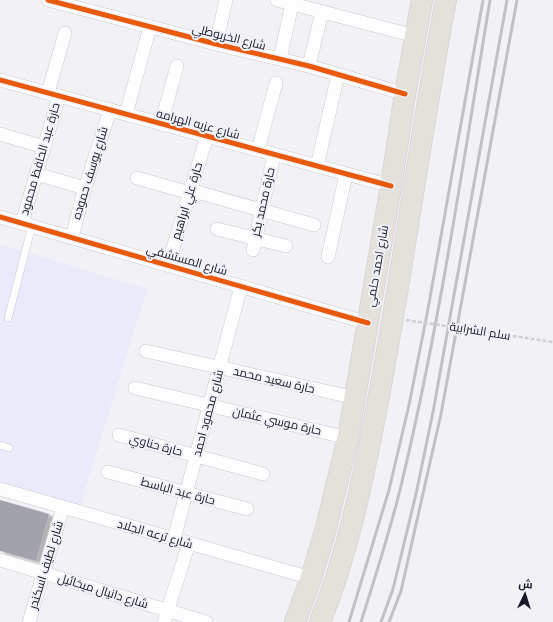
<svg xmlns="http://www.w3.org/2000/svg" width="553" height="622" font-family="'Times New Roman',Cairo,serif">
<defs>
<filter id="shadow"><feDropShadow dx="4.5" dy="2.5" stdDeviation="1" flood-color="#0004"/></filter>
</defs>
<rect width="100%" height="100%" fill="#f2f2f6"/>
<polygon fill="#e9eafa" points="0,244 147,289 80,506 0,481"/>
<polygon fill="#a2a2aa" filter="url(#shadow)" points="0,500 49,514 36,561 0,551"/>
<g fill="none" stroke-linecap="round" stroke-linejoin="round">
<g stroke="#c7c7cf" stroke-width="8">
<g id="service">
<polyline points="8,318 32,226"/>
<polyline points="0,445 9,448"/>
</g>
</g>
<g stroke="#c7c7cf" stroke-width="14">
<g id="minor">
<polyline points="48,0 216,44 309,66 405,94"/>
<polyline points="277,0 415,36"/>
<polyline points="216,44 226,0"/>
<polyline points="280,59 292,4"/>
<polyline points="309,66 322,12"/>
<polyline points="0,80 391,186"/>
<polyline points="48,93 65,33"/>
<polyline points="126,114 150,27"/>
<polyline points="161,124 177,66"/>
<polyline points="0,134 44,147"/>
<polyline points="258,150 276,83"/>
<polyline points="317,166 338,75"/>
<polyline points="36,174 85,188"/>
<polyline points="137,178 190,193"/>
<polyline points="190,190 314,225"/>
<polyline points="0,217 368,323"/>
<polyline points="22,223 59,96"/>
<polyline points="217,229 286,246"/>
<polyline points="72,237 85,188 110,110"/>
<polyline points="253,250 274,155"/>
<polyline points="328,257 346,174"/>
<polyline points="168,265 207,136"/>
<polyline points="146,351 356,398"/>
<polyline points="135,388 348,438"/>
<polyline points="119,435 263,474"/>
<polyline points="108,472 247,509"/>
<polyline points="0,489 311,578"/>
<polyline points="174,539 241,286"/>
<polyline points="0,560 206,622"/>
<polyline points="29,622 63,508"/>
<polyline points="164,622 189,543"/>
</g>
</g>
<g stroke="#ccccd0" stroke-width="22">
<g id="primary">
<polyline points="295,622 311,578 325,532 348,438 391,186 405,94 422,0"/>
<path d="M320,622C348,553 363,479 377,406C403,271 420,135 446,0"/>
</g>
</g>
<use href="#service" stroke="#fdfdfe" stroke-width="7"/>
<use href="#minor" stroke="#fdfdfe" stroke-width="13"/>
<use href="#primary" stroke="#e4e0da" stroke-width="21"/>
<g stroke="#c1c1c3" stroke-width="3">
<polyline points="349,622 389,490 409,405 428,309 483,0"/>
<path d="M361,622C375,578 389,534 400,490C439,329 463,164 490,0"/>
<polyline points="381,622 393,589 416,494 433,412 507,0"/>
<polyline points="389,622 401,591 441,414 517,0"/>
</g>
<polyline stroke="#cfd0d3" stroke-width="2.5" stroke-dasharray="4 2" stroke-linecap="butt" points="406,320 553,342"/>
<g stroke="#f0f1f8" stroke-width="8">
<g id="cycleway">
<polyline points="48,0 216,44 309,66 405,94"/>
<polyline points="0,80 391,186"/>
<polyline points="0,217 368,323"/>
</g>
</g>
<use href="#cycleway" stroke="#e8590c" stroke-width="5"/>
</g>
<g text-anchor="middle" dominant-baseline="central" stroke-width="4" stroke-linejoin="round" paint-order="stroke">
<g font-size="12" fill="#181926" stroke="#f0f1f8">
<text transform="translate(229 37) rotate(14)">شارع الخربوطلي</text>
<text transform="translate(198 124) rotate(15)">شارع عزبه الهرامه</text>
<text transform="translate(40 159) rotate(-74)">حارة عبد الحافظ محمود</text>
<text transform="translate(90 173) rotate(-73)">شارع يوسف حموده</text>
<text transform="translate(187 201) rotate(-73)">حارة علي ابراهيم</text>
<text transform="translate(263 202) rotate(-77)">حارة محمد بكر</text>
<text transform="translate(187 260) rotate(16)">شارع المستشفي</text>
<text transform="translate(377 266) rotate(-80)">شارع احمد حلمي</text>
<text transform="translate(480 331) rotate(9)">سلم الشرابية</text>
<text transform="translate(274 380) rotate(13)">حارة سعيد محمد</text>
<text transform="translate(208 413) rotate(-75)">شارع محمود احمد</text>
<text transform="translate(277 421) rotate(13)">حارة موسي عثمان</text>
<text transform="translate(156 445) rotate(15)">حارة حناوي</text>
<text transform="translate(178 491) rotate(15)">حارة عبد الباسط</text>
<text transform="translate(155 534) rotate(16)">شارع ترعه الجلاد</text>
<text transform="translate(46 565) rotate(-73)">شارع لطيف اسكندر</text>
<text transform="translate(103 591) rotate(17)">شارع دانيال ميخائيل</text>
</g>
</g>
<g transform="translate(525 594) rotate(4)" stroke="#f0f1f8" stroke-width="3" paint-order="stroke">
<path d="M0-3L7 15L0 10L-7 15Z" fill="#181926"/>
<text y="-6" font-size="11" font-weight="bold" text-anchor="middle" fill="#181926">ش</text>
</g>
</svg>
